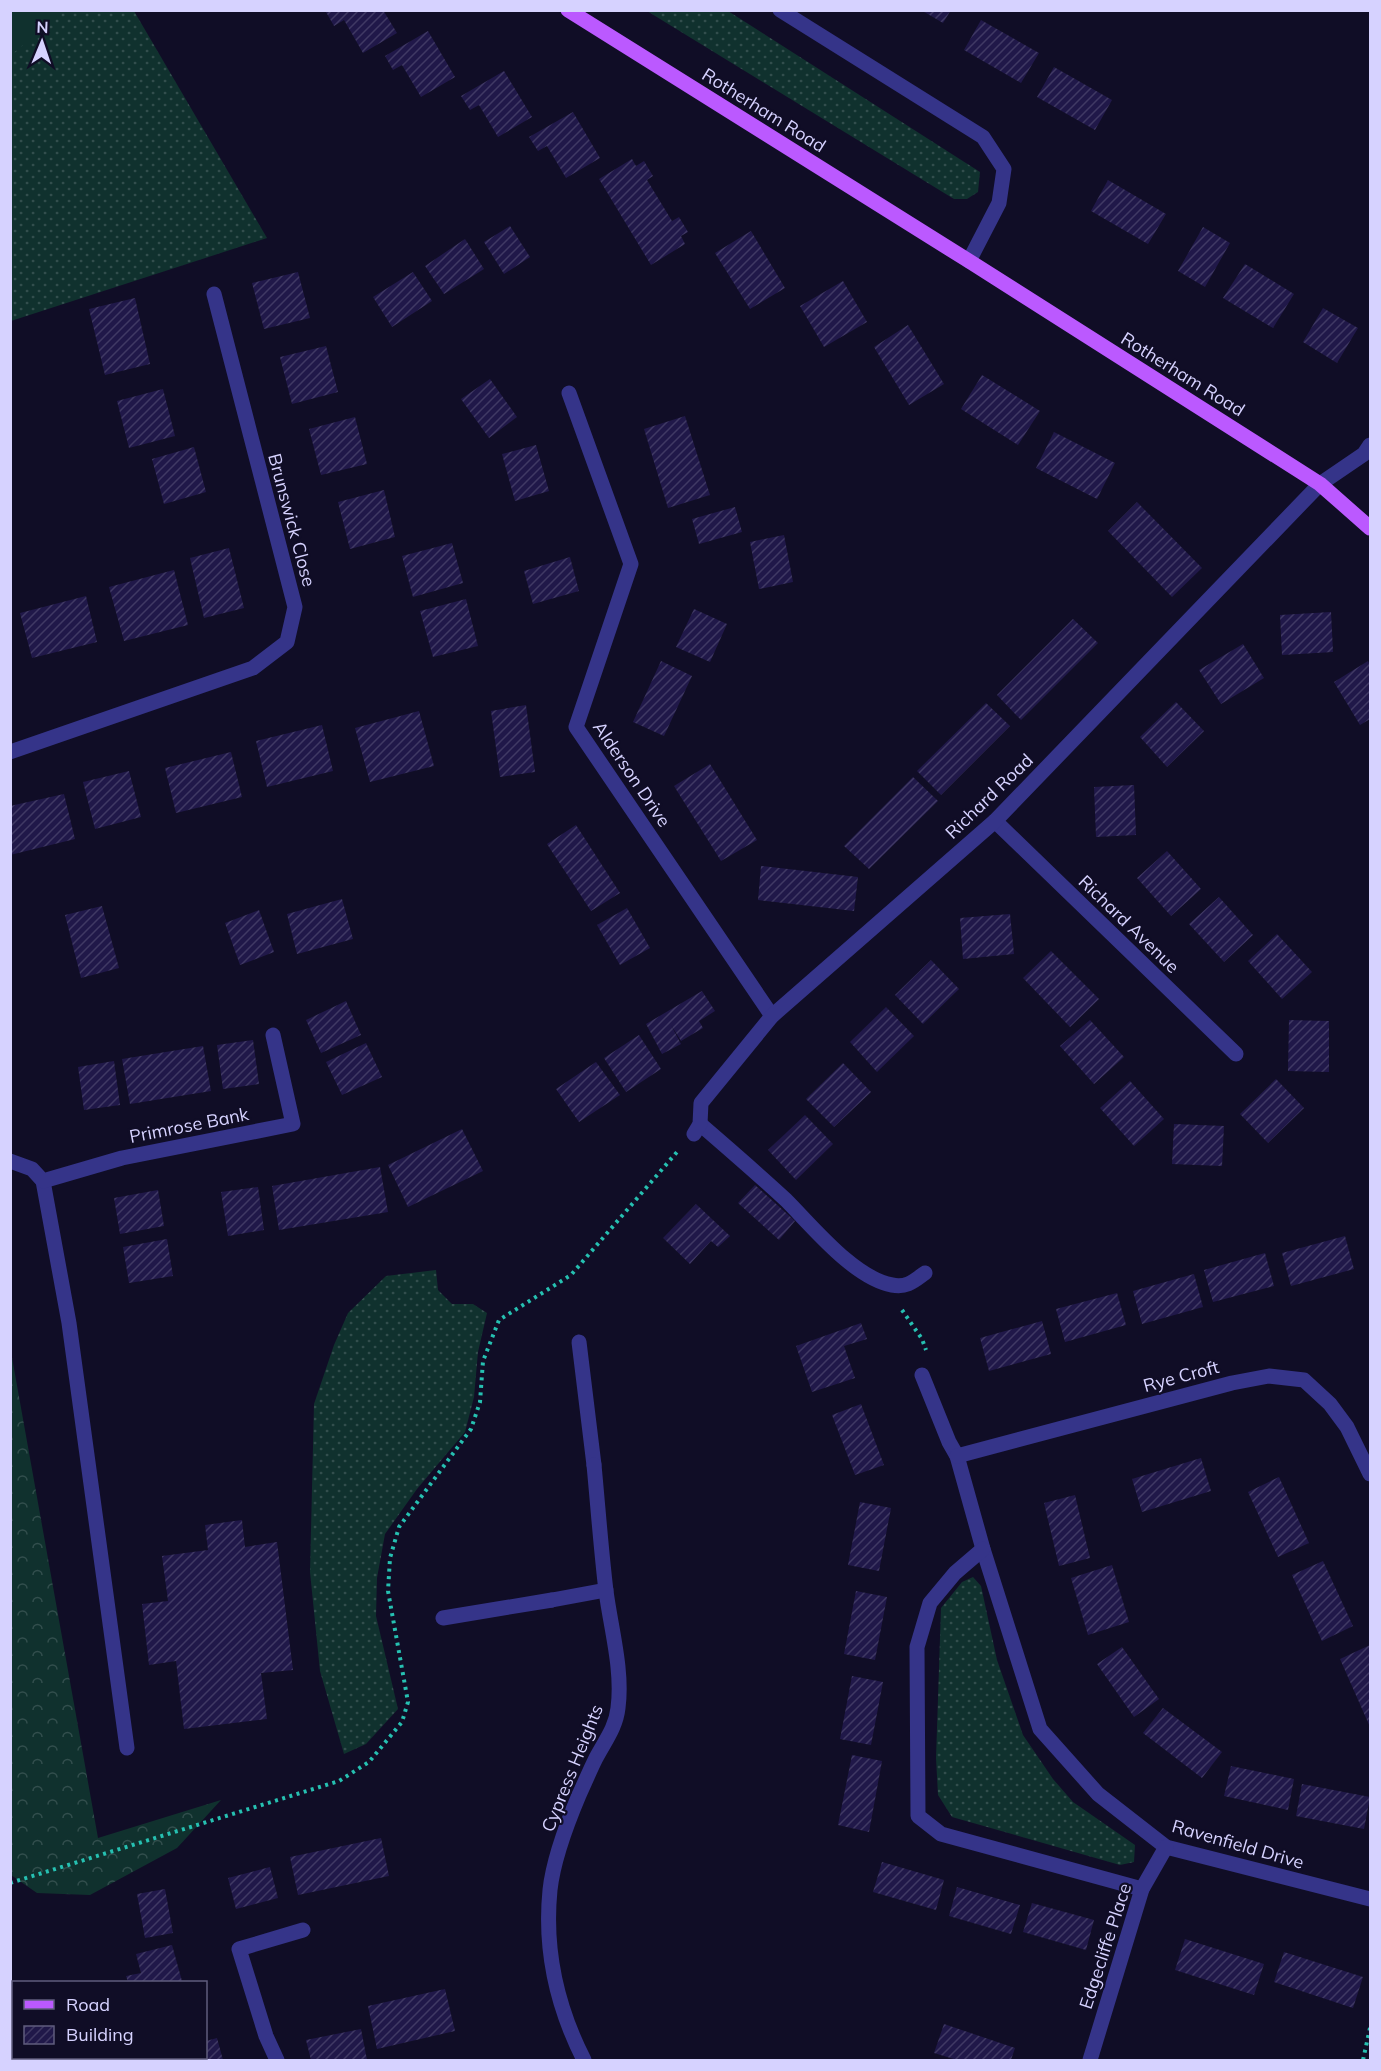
<svg xmlns="http://www.w3.org/2000/svg" width="1381" height="2071" font-family="Mulish,sans-serif">
<defs>
<pattern id="grass-dots" width="8" height="8" patternUnits="userSpaceOnUse" patternTransform="scale(1.5)"><rect width="8" height="8" fill="#10312e"/><path d="M2 2h.1M6 6h.1" fill="none" stroke="#324e4d" stroke-width="1.8" stroke-linecap="round"/></pattern>
<pattern id="forest-crowns" width="20" height="18" patternUnits="userSpaceOnUse" patternTransform="scale(1.5)"><rect width="20" height="18" fill="#10312e"/><path d="M2 6a3 3 0 1 1 6 0M12 15a3 3 0 1 1 6 0" fill="none" stroke="#324e4d"/></pattern>
<pattern id="building-hatch" width="6" height="6" patternUnits="userSpaceOnUse" patternTransform="scale(1.5)"><rect width="6" height="6" fill="#201849"/><path d="M-1 1l2-2M0 6l6-6M5 7l2-2" fill="none" stroke="#403964"/></pattern>
</defs>
<rect width="100%" height="100%" fill="#100d26"/>
<g fill="url(#grass-dots)">
<polygon points="11,11 134,11 267,238 11,321"/>
<polygon points="647,11 728,11 980,172 978,192 967,199 954,199"/>
<polygon points="436,1270 438,1290 452,1304 473,1304 487,1313 478,1352 474,1397 465,1432 417,1489 385,1534 377,1578 376,1616 398,1709 366,1744 344,1754 320,1671 310,1572 314,1404 334,1345 348,1313 386,1276"/>
<polygon points="973,1577 981,1586 997,1660 1023,1735 1053,1779 1073,1802 1135,1845 1134,1862 1120,1865 952,1817 938,1795 936,1758 941,1608 962,1582"/>
</g>
<polygon fill="url(#forest-crowns)" points="11,1352 98,1838 221,1800 177,1848 90,1895 37,1893 11,1875"/>
<polygon fill="#10312e" points="11,10 63,10 63,11 11,55"/>
<g fill="url(#building-hatch)">
<polygon points="329,10 383,10 397,33 363,53 344,20 334,26 326,12"/>
<polygon points="921,10 951,10 943,23"/>
<polygon points="981,20 1039,53 1021,83 964,50"/>
<polygon points="428,31 455,77 421,97 402,65 393,70 385,56"/>
<polygon points="1054,67 1112,100 1095,130 1037,97"/>
<polygon points="504,71 532,117 498,137 479,105 470,110 461,96"/>
<polygon points="573,112 600,158 566,178 547,146 538,151 529,137"/>
<polygon points="632,159 636,166 644,161 653,176 647,180 672,221 679,217 688,232 681,236 685,244 651,265 599,179"/>
<polygon points="1108,180 1166,214 1148,244 1091,211"/>
<polygon points="510,226 530,257 504,274 484,242"/>
<polygon points="1203,227 1230,243 1205,287 1178,271"/>
<polygon points="751,231 785,288 750,309 715,253"/>
<polygon points="465,239 484,269 444,294 425,266"/>
<polygon points="1245,264 1294,294 1273,328 1223,298"/>
<polygon points="298,272 310,318 264,329 252,283"/>
<polygon points="413,272 432,301 392,327 373,297"/>
<polygon points="843,281 867,322 824,347 800,306"/>
<polygon points="135,298 150,364 105,375 89,309"/>
<polygon points="1323,308 1358,328 1337,363 1303,342"/>
<polygon points="908,325 944,384 909,405 874,347"/>
<polygon points="326,346 338,392 292,404 280,357"/>
<polygon points="982,375 1040,411 1018,445 961,409"/>
<polygon points="490,379 517,417 489,438 461,399"/>
<polygon points="163,389 175,436 129,448 117,401"/>
<polygon points="685,416 710,495 668,508 644,429"/>
<polygon points="355,417 367,464 321,475 309,429"/>
<polygon points="1054,432 1115,463 1097,499 1036,468"/>
<polygon points="536,445 549,491 515,501 502,454"/>
<polygon points="194,447 206,492 164,504 152,459"/>
<polygon points="384,490 395,537 350,549 338,502"/>
<polygon points="1137,502 1202,568 1172,597 1108,531"/>
<polygon points="735,507 742,532 699,544 692,519"/>
<polygon points="784,535 793,582 759,589 750,542"/>
<polygon points="452,543 463,583 413,597 402,556"/>
<polygon points="229,548 244,608 204,618 190,558"/>
<polygon points="570,557 579,591 533,604 524,571"/>
<polygon points="174,570 188,625 124,641 109,587"/>
<polygon points="86,596 97,642 32,658 20,613"/>
<polygon points="466,599 478,646 433,657 420,611"/>
<polygon points="694,609 727,624 710,662 676,647"/>
<polygon points="1331,612 1333,652 1282,655 1280,615"/>
<polygon points="1073,619 1098,643 1021,720 997,695"/>
<polygon points="1243,644 1264,678 1221,704 1199,670"/>
<polygon points="661,661 692,676 664,736 633,722"/>
<polygon points="1368,661 1370,665 1370,719 1360,725 1334,682"/>
<polygon points="1176,702 1204,731 1167,767 1140,737"/>
<polygon points="986,703 1010,726 941,795 917,771"/>
<polygon points="526,705 535,772 500,777 491,711"/>
<polygon points="419,711 434,766 370,782 355,728"/>
<polygon points="322,725 333,771 267,787 256,741"/>
<polygon points="231,752 242,797 176,813 165,768"/>
<polygon points="710,764 757,840 721,861 674,786"/>
<polygon points="129,771 141,817 95,829 83,782"/>
<polygon points="913,777 938,801 869,869 844,846"/>
<polygon points="1134,785 1136,835 1096,837 1094,787"/>
<polygon points="64,794 75,839 10,855 10,806"/>
<polygon points="576,825 620,893 591,911 547,844"/>
<polygon points="1167,851 1201,889 1171,916 1137,878"/>
<polygon points="761,866 858,877 854,911 758,900"/>
<polygon points="1219,897 1253,935 1224,962 1189,924"/>
<polygon points="342,899 353,939 297,954 287,914"/>
<polygon points="102,906 119,968 81,978 65,915"/>
<polygon points="627,908 650,948 620,965 597,925"/>
<polygon points="259,910 274,952 240,965 225,923"/>
<polygon points="1010,914 1014,954 963,959 960,918"/>
<polygon points="1277,934 1312,972 1282,999 1248,961"/>
<polygon points="1051,951 1099,999 1070,1027 1023,978"/>
<polygon points="931,960 959,989 923,1024 895,995"/>
<polygon points="702,991 715,1011 699,1021 703,1028 681,1041 671,1025 681,1044 662,1054 646,1024"/>
<polygon points="346,1001 361,1035 321,1053 306,1020"/>
<polygon points="886,1007 914,1036 877,1072 850,1042"/>
<polygon points="1090,1020 1124,1057 1094,1084 1060,1046"/>
<polygon points="1289,1020 1329,1021 1329,1072 1288,1071"/>
<polygon points="639,1035 661,1069 626,1092 604,1058"/>
<polygon points="253,1040 259,1084 223,1089 217,1045"/>
<polygon points="366,1043 382,1077 342,1095 326,1062"/>
<polygon points="203,1046 211,1091 130,1104 122,1059"/>
<polygon points="114,1061 120,1105 84,1110 78,1067"/>
<polygon points="596,1062 620,1095 579,1122 556,1089"/>
<polygon points="843,1063 871,1092 834,1127 806,1099"/>
<polygon points="1276,1079 1304,1108 1268,1143 1240,1114"/>
<polygon points="1130,1081 1164,1119 1134,1146 1100,1108"/>
<polygon points="805,1115 833,1144 796,1180 768,1150"/>
<polygon points="1174,1124 1224,1126 1222,1166 1172,1164"/>
<polygon points="462,1129 483,1171 408,1207 388,1165"/>
<polygon points="380,1167 388,1212 279,1230 272,1186"/>
<polygon points="755,1185 795,1221 779,1240 738,1203"/>
<polygon points="258,1187 264,1230 228,1236 221,1192"/>
<polygon points="158,1190 164,1226 120,1234 114,1198"/>
<polygon points="696,1204 730,1236 718,1247 711,1241 690,1264 663,1238"/>
<polygon points="1345,1236 1354,1269 1291,1286 1282,1253"/>
<polygon points="167,1239 173,1276 129,1283 123,1247"/>
<polygon points="1265,1253 1274,1286 1213,1302 1204,1270"/>
<polygon points="1194,1274 1203,1307 1142,1324 1133,1291"/>
<polygon points="1117,1293 1126,1325 1065,1342 1056,1309"/>
<polygon points="1042,1321 1051,1354 989,1371 980,1338"/>
<polygon points="861,1323 867,1339 844,1346 855,1378 812,1392 796,1346"/>
<polygon points="861,1404 884,1465 855,1475 832,1415"/>
<polygon points="1201,1458 1211,1491 1142,1512 1132,1479"/>
<polygon points="1279,1477 1309,1543 1278,1557 1248,1492"/>
<polygon points="1075,1495 1090,1558 1059,1566 1044,1503"/>
<polygon points="860,1502 891,1508 879,1571 848,1565"/>
<polygon points="242,1520 245,1547 277,1542 293,1670 261,1673 267,1719 184,1729 176,1661 149,1665 142,1604 168,1601 162,1556 208,1550 205,1525"/>
<polygon points="1323,1561 1353,1626 1322,1641 1292,1575"/>
<polygon points="1112,1565 1129,1622 1088,1635 1071,1578"/>
<polygon points="856,1591 887,1597 875,1660 844,1654"/>
<polygon points="1370,1645 1370,1727 1340,1659"/>
<polygon points="1122,1647 1159,1699 1134,1717 1097,1664"/>
<polygon points="852,1676 883,1682 871,1745 840,1739"/>
<polygon points="1163,1708 1222,1752 1202,1778 1143,1733"/>
<polygon points="852,1755 882,1761 869,1832 838,1825"/>
<polygon points="1231,1766 1294,1779 1288,1810 1224,1796"/>
<polygon points="1302,1784 1370,1797 1364,1829 1296,1816"/>
<polygon points="381,1838 389,1876 298,1895 290,1857"/>
<polygon points="882,1862 944,1880 936,1910 873,1892"/>
<polygon points="270,1867 278,1898 236,1909 228,1878"/>
<polygon points="957,1887 1020,1905 1011,1934 949,1916"/>
<polygon points="165,1889 173,1933 145,1938 137,1894"/>
<polygon points="1032,1903 1094,1920 1086,1950 1023,1932"/>
<polygon points="1185,1939 1264,1964 1254,1995 1175,1970"/>
<polygon points="172,1945 182,1981 175,1982 128,1982 126,1976 141,1973 136,1954"/>
<polygon points="1284,1952 1363,1977 1353,2008 1274,1982"/>
<polygon points="445,1989 455,2031 377,2049 368,2006"/>
<polygon points="944,2024 1015,2048 1011,2060 957,2060 934,2053"/>
<polygon points="361,2029 367,2060 311,2060 306,2040"/>
<polygon points="217,2038 223,2060 168,2060 167,2058 206,2058 206,2041"/>
</g>
<g fill="none" stroke-linecap="round" stroke-linejoin="round">
<g stroke="#26c0b1" stroke-width="4" stroke-dasharray="3 4.5" stroke-linecap="butt">
<polyline points="902,1310 922,1339 926,1350"/>
<polyline points="10,1883 339,1781 369,1762 402,1722 408,1702 388,1591 390,1558 399,1527 471,1429 480,1402 483,1361 499,1320 571,1275 677,1152"/>
<polyline points="1363,2060 1370,2028"/>
</g>
<g stroke="#353489" stroke-width="15">
<path d="M700,1124C729,1149 758,1174 786,1200C813,1227 854,1278 892,1285C907,1288 914,1281 925,1273"/>
<polyline points="43,1181 69,1323 127,1748"/>
<polyline points="579,1342 594,1465"/>
<polyline points="443,1618 552,1600"/>
</g>
<g stroke="#353489" stroke-width="15">
<polyline points="780,10 983,137 1004,169 999,203 969,261"/>
<polyline points="569,393 631,564 576,727 772,1016"/>
<polyline points="10,752 253,668 287,642 295,607 214,294"/>
<polyline points="995,821 1236,1054"/>
<polyline points="694,1134 700,1124 701,1103 772,1016 995,821 1320,484 1364,454 1370,445"/>
<polyline points="10,1161 32,1169 43,1181 122,1158 293,1124 273,1035"/>
<polyline points="922,1375 949,1442 957,1456 983,1549 1040,1729 1098,1794 1166,1847 1370,1899"/>
<polyline points="957,1456 1232,1383 1269,1376 1304,1380 1330,1404 1347,1427 1370,1474"/>
<polyline points="983,1549 955,1573 930,1603 917,1647 918,1816 941,1834 1142,1889"/>
<polyline points="552,1600 606,1590"/>
<polyline points="277,2060 266,2036 239,1949 303,1930"/>
<path d="M584,2060C557,2007 544,1950 550,1890C553,1862 568,1821 579,1795C585,1782 590,1770 596,1758C605,1741 616,1727 618,1708C623,1670 611,1629 606,1591C601,1549 598,1507 594,1465"/>
<polyline points="1090,2060 1142,1889 1166,1847"/>
</g>
<polyline stroke="#bb59ff" stroke-width="15" points="568,10 969,261 1320,484 1370,528"/>
</g>
<g text-anchor="middle" dominant-baseline="central" stroke-width="4.5" stroke-linejoin="round" paint-order="stroke">
<g font-size="18" fill="#d6d2ff" stroke="#100d26">
<text transform="translate(764 110) rotate(32)">Rotherham Road</text>
<text transform="translate(1183 374) rotate(32)">Rotherham Road</text>
<text transform="translate(292 520) rotate(75)">Brunswick Close</text>
<text transform="translate(632 774) rotate(56)">Alderson Drive</text>
<text transform="translate(989 796) rotate(-44)">Richard Road</text>
<text transform="translate(1129 924) rotate(44)">Richard Avenue</text>
<text transform="translate(189 1125) rotate(-11)">Primrose Bank</text>
<text transform="translate(1181 1376) rotate(-15)">Rye Croft</text>
<text transform="translate(572 1768) rotate(-68)">Cypress Heights</text>
<text transform="translate(1238 1844) rotate(16)">Ravenfield Drive</text>
<text transform="translate(1105 1946) rotate(-72)">Edgecliffe Place</text>
</g>
</g>
<rect width="1381" height="2071" fill="none" stroke="#d6d2ff" stroke-width="24"/>
<rect x="12" y="1981" width="195" height="78" fill="#100d26" stroke="#5f5c7d" stroke-width="1.5"/>
<rect x="24" y="2000" width="30" height="9" fill="#bb59ff" stroke="#5f5c7d" stroke-width="1.5"/>
<text x="66" y="2011" font-size="18" fill="#d6d2ff">Road</text>
<rect x="24" y="2026" width="30" height="18" fill="url(#building-hatch)" stroke="#5f5c7d" stroke-width="1.5"/>
<text x="66" y="2041" font-size="18" fill="#d6d2ff">Building</text>
<g transform="translate(42 42) rotate(2)" stroke="#100d26" stroke-width="4.5" paint-order="stroke">
<path d="M0-4.5L10 22L0 15L-10 22Z" fill="#d6d2ff"/>
<text y="-9" font-size="16" font-weight="bold" text-anchor="middle" fill="#d6d2ff">N</text>
</g>
</svg>
